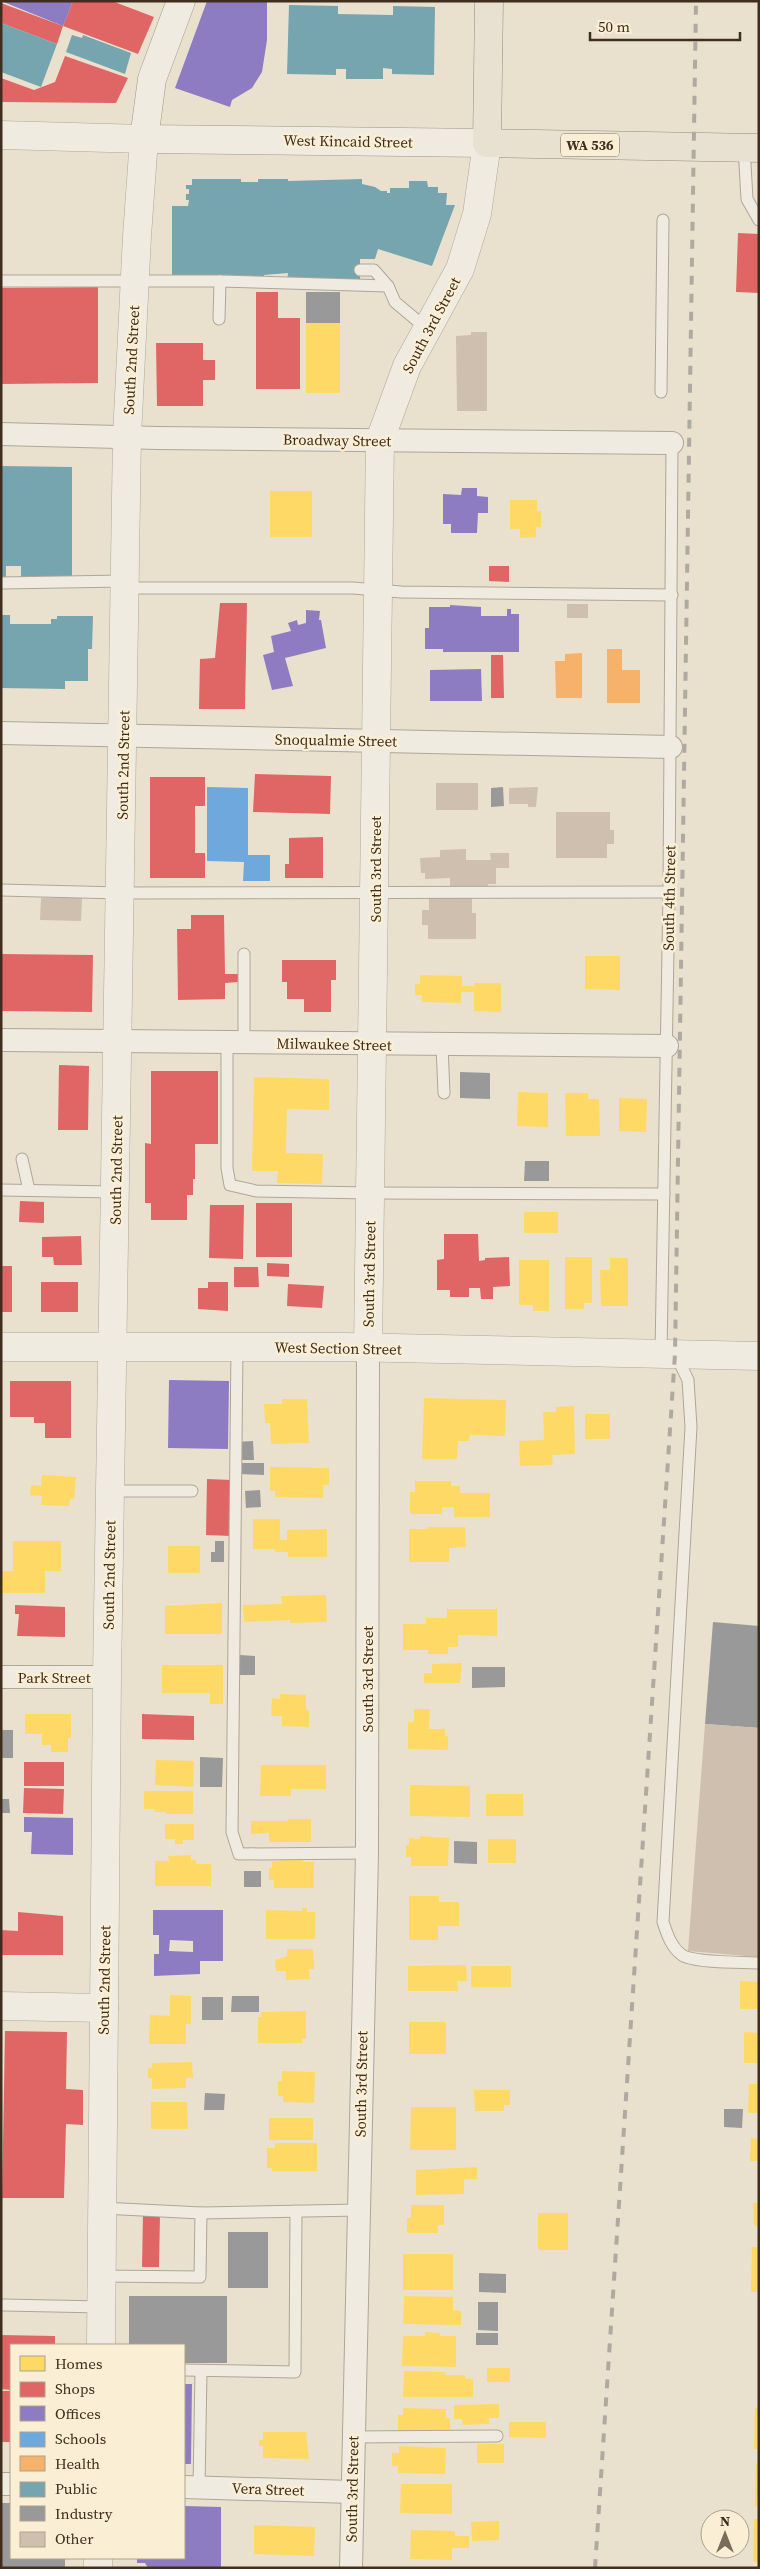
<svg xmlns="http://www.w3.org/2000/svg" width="760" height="2569" font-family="'Source Serif 4',serif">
<rect width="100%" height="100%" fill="#e9e1ce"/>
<g fill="#ffd966">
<rect x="306" y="323" width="34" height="70"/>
<rect x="270" y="491" width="42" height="46"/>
<polygon points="510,500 537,500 537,511 541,511 541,527 536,527 536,537 520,538 520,529 510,529"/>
<polygon points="585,956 620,956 620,990 585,989"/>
<polygon points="420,975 462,976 462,986 474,986 474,983 501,983 501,1012 474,1011 474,992 461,992 461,1003 422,1002 422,995 415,995 415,984 420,984"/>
<polygon points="254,1077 329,1079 329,1110 287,1109 286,1153 323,1154 322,1184 277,1183 278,1171 252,1171"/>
<polygon points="518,1092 548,1093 548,1127 517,1126"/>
<polygon points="565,1093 588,1093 588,1099 599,1099 600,1136 566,1136"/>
<polygon points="619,1098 647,1099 646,1132 619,1131"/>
<rect x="524" y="1212" width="34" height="21"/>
<polygon points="565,1257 592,1257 592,1303 584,1303 584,1309 565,1309"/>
<polygon points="610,1258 628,1258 628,1306 601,1306 600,1270 610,1270"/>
<polygon points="519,1260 549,1260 549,1311 533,1311 533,1305 519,1305"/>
<polygon points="424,1398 506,1400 505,1436 470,1435 469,1441 458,1441 457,1459 422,1459"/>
<polygon points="282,1399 307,1399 309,1443 271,1444 270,1423 265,1423 264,1404 282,1404"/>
<polygon points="574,1406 575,1454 552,1455 553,1465 520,1466 519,1441 544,1440 543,1412 556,1412 556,1407"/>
<rect x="585" y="1414" width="25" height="25"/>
<polygon points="270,1467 329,1468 329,1485 323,1485 323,1498 275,1497 275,1491 270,1491"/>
<polygon points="42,1475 76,1477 74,1499 70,1499 69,1506 41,1505 42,1496 30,1495 31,1485 41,1486"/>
<polygon points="415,1481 451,1481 451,1486 460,1486 460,1493 490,1493 490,1517 454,1517 454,1507 442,1507 442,1514 410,1514 410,1492 415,1492"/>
<polygon points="253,1519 280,1519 280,1540 287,1540 287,1530 327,1529 327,1557 288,1557 288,1552 275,1552 275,1549 253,1549"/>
<polygon points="427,1527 465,1527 466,1547 449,1548 449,1562 409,1562 409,1529 427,1529"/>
<polygon points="13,1541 61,1541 61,1571 45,1571 45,1593 1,1593 1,1571 13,1571"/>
<rect x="168" y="1546" width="32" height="27"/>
<polygon points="326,1595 327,1622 290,1623 290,1620 244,1622 243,1605 282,1604 281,1596"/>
<polygon points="222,1603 222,1634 165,1634 165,1606"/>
<polygon points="447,1609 497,1609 497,1636 458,1635 458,1647 448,1647 448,1654 428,1654 428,1650 403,1650 403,1624 426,1624 426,1618 447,1618"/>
<polygon points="462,1663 460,1683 424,1683 424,1673 432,1673 432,1664"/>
<polygon points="162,1665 223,1665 223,1704 210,1704 210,1693 162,1693"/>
<polygon points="280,1694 306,1695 306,1710 309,1710 309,1727 282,1726 282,1716 271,1716 272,1698 280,1699"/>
<polygon points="414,1709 430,1709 429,1729 445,1729 445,1736 448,1736 448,1750 408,1749 408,1722 414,1722"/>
<polygon points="25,1714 71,1714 71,1738 68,1738 68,1752 51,1752 51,1745 42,1745 42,1734 25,1734"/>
<polygon points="156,1760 194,1761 193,1787 155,1785"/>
<polygon points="261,1765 326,1765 326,1789 291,1789 291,1796 260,1796"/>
<polygon points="410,1785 470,1786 470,1817 410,1816"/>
<polygon points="144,1791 193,1791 193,1814 166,1814 166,1812 155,1812 155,1809 144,1809"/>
<rect x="486" y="1794" width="37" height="22"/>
<polygon points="288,1819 311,1819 311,1842 269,1842 269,1833 251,1834 251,1821 288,1821"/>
<polygon points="165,1824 194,1824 194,1840 183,1840 183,1844 175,1844 175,1839 165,1839"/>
<polygon points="420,1836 449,1838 448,1866 411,1866 411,1857 406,1857 406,1845 409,1845 409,1838 420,1839"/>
<rect x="488" y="1839" width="28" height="24"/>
<polygon points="191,1855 191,1860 196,1860 196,1864 211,1864 211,1886 155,1886 155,1861 169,1861 168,1856"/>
<polygon points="281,1857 303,1857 303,1862 314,1862 314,1888 274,1888 274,1880 269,1880 269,1868 272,1868 272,1861 281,1861"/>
<polygon points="409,1896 439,1896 439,1902 459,1902 459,1926 438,1926 438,1940 409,1940"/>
<polygon points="302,1908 307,1908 307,1912 315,1912 315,1939 266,1939 266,1910 302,1911"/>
<polygon points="287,1949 313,1949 314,1969 309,1969 310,1979 286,1980 286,1971 276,1971 275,1960 287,1956"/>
<polygon points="466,1965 467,1981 457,1981 458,1991 408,1991 408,1966"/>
<rect x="471" y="1966" width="40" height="21"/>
<polygon points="740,1981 759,1982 759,2009 740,2009"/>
<polygon points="170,1995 191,1996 191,2024 186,2024 186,2044 149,2044 150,2015 170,2016"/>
<polygon points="306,2011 306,2039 302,2039 302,2043 258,2043 258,2017 261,2017 261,2012"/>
<rect x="409" y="2022" width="37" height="32"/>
<polygon points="744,2032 759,2033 759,2063 744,2063"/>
<polygon points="192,2062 193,2078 186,2078 186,2088 152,2089 152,2078 148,2078 148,2068 152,2068 152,2063"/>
<polygon points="282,2071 315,2072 314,2103 283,2102 283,2096 278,2096 278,2081 282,2081"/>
<polygon points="749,2084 759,2084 759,2113 748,2113"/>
<polygon points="474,2090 510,2090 510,2105 504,2105 504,2111 475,2111"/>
<polygon points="151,2102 187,2102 188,2129 151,2129"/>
<polygon points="411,2107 456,2107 456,2150 410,2150"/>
<rect x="269" y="2118" width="44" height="22"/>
<polygon points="751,2138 759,2139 759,2161 750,2161"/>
<polygon points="275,2143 317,2143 317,2171 272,2171 272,2168 267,2168 267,2148 275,2148"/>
<polygon points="477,2167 477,2179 464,2179 464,2194 416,2195 416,2170"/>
<polygon points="753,2203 759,2203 759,2226 754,2226"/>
<polygon points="411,2205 444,2205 444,2225 438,2225 438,2233 407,2233 407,2218 411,2218"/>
<rect x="538" y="2213" width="30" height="37"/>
<polygon points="752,2247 759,2247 759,2292 751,2292"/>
<rect x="403" y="2254" width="50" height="36"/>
<polygon points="404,2296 453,2297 453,2310 461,2311 461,2325 403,2324"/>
<polygon points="425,2332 440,2333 440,2336 456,2336 456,2367 402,2366 403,2336 425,2336"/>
<rect x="487" y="2368" width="23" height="14"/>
<polygon points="404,2371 445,2372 445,2375 465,2375 465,2378 473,2379 473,2397 403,2397"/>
<polygon points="499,2404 499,2418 489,2418 489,2424 463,2425 462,2419 454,2419 454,2405"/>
<polygon points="403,2408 446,2409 446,2418 450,2418 450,2434 398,2431 398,2415 403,2415"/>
<polygon points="755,2408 759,2408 759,2449 754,2449"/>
<polygon points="509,2422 546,2422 546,2438 509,2437"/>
<polygon points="263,2432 306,2432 309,2459 263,2458 263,2446 259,2446 259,2440 263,2440"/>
<rect x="477" y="2444" width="27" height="19"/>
<polygon points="399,2446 446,2448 445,2474 398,2473 398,2466 392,2466 392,2453 399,2453"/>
<polygon points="756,2463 759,2463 759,2506 755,2506"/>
<polygon points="401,2484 452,2484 452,2514 400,2513"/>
<polygon points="754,2519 759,2519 759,2562 753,2562"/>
<polygon points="499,2521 499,2540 472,2541 471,2522"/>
<polygon points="254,2525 315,2527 314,2556 254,2554"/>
<polygon points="411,2530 455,2531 455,2536 469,2536 469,2548 452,2548 452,2560 410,2559"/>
</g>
<g fill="#e06666">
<polygon points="73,1 112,1 154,17 138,54 63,26"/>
<polygon points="1,3 63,26 57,44 1,23"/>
<polygon points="65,56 128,78 116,103 1,102 1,78 34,90 55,82"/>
<polygon points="738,233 759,234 759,293 736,292"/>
<polygon points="98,287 98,383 1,384 1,288"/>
<polygon points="256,292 278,292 278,318 300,318 300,389 256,389"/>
<polygon points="156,343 203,343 203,360 215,360 215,380 203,380 203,406 157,406"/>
<polygon points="489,566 509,566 509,582 489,581"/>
<polygon points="220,603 247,603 245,709 199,709 200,659 215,658"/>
<polygon points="491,655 503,655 504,698 491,698"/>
<polygon points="255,774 331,776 330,814 253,812"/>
<polygon points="150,777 205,777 205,806 195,806 195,853 205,853 205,878 150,878"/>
<polygon points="323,837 323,878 285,878 285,864 289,864 289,838"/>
<polygon points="191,915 224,915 225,974 238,974 238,982 225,983 225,999 178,1000 177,929 191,929"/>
<polygon points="1,954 93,955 92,1012 1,1011"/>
<polygon points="282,960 336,960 336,980 331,980 331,1012 304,1012 304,999 287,999 287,982 282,982"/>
<polygon points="59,1065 89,1066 88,1130 58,1130"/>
<polygon points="151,1071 218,1071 218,1144 195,1144 195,1179 193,1179 193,1195 187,1195 187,1220 151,1220 151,1203 145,1203 145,1143 151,1144"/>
<polygon points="20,1201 44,1202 44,1223 19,1222"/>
<rect x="256" y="1203" width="36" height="54"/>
<polygon points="210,1205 244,1205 243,1259 209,1258"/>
<polygon points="444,1234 478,1234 479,1261 485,1260 485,1258 509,1257 510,1286 493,1287 493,1299 481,1299 480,1288 469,1288 469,1297 450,1297 450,1290 437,1290 437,1260 444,1259"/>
<polygon points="81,1236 82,1265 54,1265 53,1257 42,1257 42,1237"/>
<polygon points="267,1263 289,1264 289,1277 267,1276"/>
<rect x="1" y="1266" width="11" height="46"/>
<polygon points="234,1267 258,1267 259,1287 234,1287"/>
<rect x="41" y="1282" width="37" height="30"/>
<polygon points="208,1282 228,1282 228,1311 198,1309 198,1288 208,1288"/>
<polygon points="288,1284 324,1286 322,1308 287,1306"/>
<polygon points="10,1381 71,1381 71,1438 45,1438 45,1423 34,1423 34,1417 10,1417"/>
<polygon points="207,1479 232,1480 231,1536 206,1535"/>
<polygon points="15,1605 65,1607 65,1637 17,1636 19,1614 15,1614"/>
<polygon points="142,1714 194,1716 194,1740 142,1739"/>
<rect x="24" y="1762" width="40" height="24"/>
<polygon points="24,1788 64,1789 63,1814 23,1813"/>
<polygon points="18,1912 63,1916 63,1955 1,1955 1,1930 18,1931"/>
<polygon points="5,2031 67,2032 66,2089 83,2090 83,2125 66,2124 64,2198 2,2198"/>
<polygon points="143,2215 160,2215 159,2267 142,2267"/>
<polygon points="1,2335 55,2336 55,2345 11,2345 11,2390 1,2389"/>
<rect x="1" y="2391" width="10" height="51"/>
</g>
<g fill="#8e7cc3" fill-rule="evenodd">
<polygon points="1,1 73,1 63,26"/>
<polygon points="207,1 267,1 267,40 262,72 252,88 232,100 230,107 175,88"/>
<polygon points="462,488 477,488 477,496 488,497 488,513 478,513 477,533 451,533 451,524 443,524 443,494 461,495"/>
<polygon points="450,605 481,607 481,616 507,616 507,609 511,609 511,614 519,614 519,652 443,652 443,649 425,649 425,628 429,628 429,607 450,607"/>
<polygon points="306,610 320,611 319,620 321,620 326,648 285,658 293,686 272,690 263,655 274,652 271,636 291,631 288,623 297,620 298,625 306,623"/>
<polygon points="481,669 482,701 430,701 430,670"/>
<polygon points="169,1380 229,1381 228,1449 168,1448"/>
<polygon points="24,1817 73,1818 73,1855 31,1854 32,1832 24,1832"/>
<path d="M153,1910H223V1961H200V1974L154,1976V1954H159V1935H153ZM170,1940L193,1941V1952L169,1951Z"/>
<polygon points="184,2384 192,2384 191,2464 184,2464"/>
<polygon points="184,2506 221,2507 221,2568 148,2568 145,2563 137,2563 137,2558 184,2558"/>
</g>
<polygon fill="#6fa8dc" points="207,787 248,788 248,855 270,855 270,881 243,881 244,862 207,861"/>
<g fill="#f6b26b">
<polygon points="607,649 622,649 622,670 640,670 640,703 607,703"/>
<polygon points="582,653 582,698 556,698 555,661 565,661 565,654"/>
</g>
<g fill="#76a5af">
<polygon points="289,5 338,6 338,14 393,15 393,6 435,7 434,75 392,74 392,69 383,68 383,79 346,79 346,69 336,69 336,75 287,74"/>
<polygon points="1,23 57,44 41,87 1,72"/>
<polygon points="72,35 82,38 83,35 131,53 125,74 66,52"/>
<polygon points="192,179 241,179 241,182 258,182 258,179 288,179 288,181 362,179 362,184 375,187 381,191 387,191 387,193 390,193 390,188 409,188 409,181 427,181 428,187 438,187 438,193 447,193 446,205 455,205 432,266 378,249 375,259 360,259 360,282 287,282 288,273 264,275 264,281 172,280 172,206 188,206 189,200 186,200 186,194 189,194 189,189 186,189 186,185 192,185"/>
<polygon points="1,466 72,467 72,579 21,578 21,566 6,566 6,580 1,580"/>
<polygon points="1,615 10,615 10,624 51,624 51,619 57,619 57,616 93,616 92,649 88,649 88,681 65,681 65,689 1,688"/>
</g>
<g fill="#999">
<rect x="306" y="292" width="34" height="31"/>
<polygon points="503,787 504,806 491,807 491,788"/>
<polygon points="460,1072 490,1073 490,1099 460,1098"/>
<polygon points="525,1161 549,1161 549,1181 524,1181"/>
<polygon points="253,1441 254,1460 237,1460 237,1442"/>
<polygon points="239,1463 264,1463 264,1475 239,1474"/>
<polygon points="260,1490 261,1507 246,1508 245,1491"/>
<polygon points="215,1541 224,1541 224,1562 211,1562 211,1552 215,1552"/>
<polygon points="713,1622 759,1626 759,1728 705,1724"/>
<polygon points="240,1655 255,1656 255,1675 240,1675"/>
<polygon points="472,1667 505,1667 505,1687 472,1688"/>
<rect x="1" y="1730" width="12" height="28"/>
<polygon points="200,1757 223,1758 222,1787 200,1787"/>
<polygon points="1,1799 9,1799 10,1813 1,1813"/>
<polygon points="454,1841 477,1842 477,1864 454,1863"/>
<rect x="244" y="1871" width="17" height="16"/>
<polygon points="232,1996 259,1996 259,2012 231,2012"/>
<rect x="202" y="1997" width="21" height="23"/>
<polygon points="205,2093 225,2094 224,2110 204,2110"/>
<polygon points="724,2109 743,2109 742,2128 724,2127"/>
<rect x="228" y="2232" width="40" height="56"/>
<polygon points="479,2273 506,2274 506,2293 479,2292"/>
<polygon points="129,2296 227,2296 227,2363 184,2363 184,2345 129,2345"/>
<polygon points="478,2302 498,2302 498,2331 478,2330"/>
<rect x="476" y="2333" width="22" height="12"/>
<polygon points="1,2503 11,2503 11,2558 65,2558 65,2568 1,2568"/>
</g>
<g fill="#cebfae">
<polygon points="471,332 487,332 487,411 457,411 456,336 471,335"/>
<rect x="567" y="604" width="21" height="14"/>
<rect x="436" y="783" width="42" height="27"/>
<polygon points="538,787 536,807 528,807 528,804 509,804 509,788"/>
<polygon points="556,812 610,812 610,830 614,830 614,844 607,844 607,858 556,858"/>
<polygon points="466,849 466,860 491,860 490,853 509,853 509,868 496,868 496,884 488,884 488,887 450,888 450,878 425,879 425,873 421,873 420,858 440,857 440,850"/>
<polygon points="41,898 82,898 81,921 40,920"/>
<polygon points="429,898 472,898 472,913 476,913 476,939 428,939 428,925 422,925 422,910 429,910"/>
<polygon points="705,1724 759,1728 759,1957 688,1951"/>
</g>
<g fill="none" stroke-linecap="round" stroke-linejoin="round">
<g stroke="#aea697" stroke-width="13">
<g id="service">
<polyline points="744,147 747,199 759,220"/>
<polyline points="360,270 374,270 388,286 395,302 426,328"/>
<polyline points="1,281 220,281 388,286"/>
<polyline points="219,319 220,281"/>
<polyline points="661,392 663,220"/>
<polyline points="1,583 125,581"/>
<polyline points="126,588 353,588 401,592 672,595"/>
<polyline points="1,890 120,893 669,892"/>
<polyline points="244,954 244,1043"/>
<polyline points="227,1043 227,1168 230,1185 256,1191 370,1193 664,1194"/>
<polyline points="442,1046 444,1093"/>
<polyline points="22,1159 29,1190"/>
<polyline points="1,1190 114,1192"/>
<polyline points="237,1347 232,1832 239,1854 367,1853"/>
<polyline points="661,1353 669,892 672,443"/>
<path d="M676,1355L688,1380L691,1427L663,1922C667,1934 671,1947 682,1955C693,1963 743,1962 759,1963"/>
<polyline points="110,1491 192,1491"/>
<polyline points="102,2208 201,2213 358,2210"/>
<polyline points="101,2276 200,2277 201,2213"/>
<polyline points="4,2305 101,2307"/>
<polyline points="184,2370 295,2372 296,2211"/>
<polyline points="353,2437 497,2436"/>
<polyline points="199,2487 201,2371"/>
</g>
</g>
<g stroke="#aea697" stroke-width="24">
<g id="minor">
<polyline points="1,434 158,438 672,443"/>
<polyline points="1,733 671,747"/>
<polyline points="1,1040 667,1046"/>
<polyline points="1,1677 107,1677"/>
<polyline points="1,2484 11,2484"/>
<polyline points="184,2487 352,2492"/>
<polyline points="351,2568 367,1853 368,1348"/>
</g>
</g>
<g stroke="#aea697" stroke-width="29">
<g id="tertiary">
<polyline points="1,135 144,139 137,236 127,436 107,1677 101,2345"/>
<polyline points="1,1347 345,1347 759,1356"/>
<polyline points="368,1348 380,440 407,366 460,269 477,214 487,143"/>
<polyline points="1,2006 104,2008"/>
<polyline points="98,2568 98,2558"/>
</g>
</g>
<g stroke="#9e9587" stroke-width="29">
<polyline id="secondary" points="181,1 152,79 144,139 487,143"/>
</g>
<g stroke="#938b7e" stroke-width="29">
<polyline id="primary" points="489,1 487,143 759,148"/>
</g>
<use href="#service" stroke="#f0ebe1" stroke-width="11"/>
<use href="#minor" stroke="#f0ebe1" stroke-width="22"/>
<use href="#tertiary" stroke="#f0ebe1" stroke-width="28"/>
<use href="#secondary" stroke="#f0ebe1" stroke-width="28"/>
<use href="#primary" stroke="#e8e1d1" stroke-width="28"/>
<polyline stroke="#afaaa1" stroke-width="4" stroke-dasharray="9 9" stroke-linecap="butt" points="595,2568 675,1354 696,1"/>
</g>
<g text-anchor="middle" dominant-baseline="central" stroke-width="5" stroke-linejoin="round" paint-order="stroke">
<rect fill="#faefd4" stroke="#776754" stroke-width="1" x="561" y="133.5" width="58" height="23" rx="4"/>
<g font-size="14" font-weight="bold" fill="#3f2d1d">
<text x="590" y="145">WA 536</text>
</g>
<g font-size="15" fill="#3f2d1d" stroke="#faefd4">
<text transform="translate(348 141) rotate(1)">West Kincaid Street</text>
<text transform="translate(431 325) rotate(-62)">South 3rd Street</text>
<text transform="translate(131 360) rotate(-87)">South 2nd Street</text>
<text transform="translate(337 440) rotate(1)">Broadway Street</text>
<text transform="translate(336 740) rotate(1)">Snoqualmie Street</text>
<text transform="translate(123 765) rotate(-89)">South 2nd Street</text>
<text transform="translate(375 869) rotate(-90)">South 3rd Street</text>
<text transform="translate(669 898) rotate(-89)">South 4th Street</text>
<text transform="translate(334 1044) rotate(1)">Milwaukee Street</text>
<text transform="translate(116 1170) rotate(-89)">South 2nd Street</text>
<text transform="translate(369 1274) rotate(-89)">South 3rd Street</text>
<text transform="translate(338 1348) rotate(1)">West Section Street</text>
<text transform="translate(109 1575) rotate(-89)">South 2nd Street</text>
<text x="54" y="1677">Park Street</text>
<text transform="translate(367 1679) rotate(-90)">South 3rd Street</text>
<text transform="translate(104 1980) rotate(-89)">South 2nd Street</text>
<text transform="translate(361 2084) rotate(-89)">South 3rd Street</text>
<text transform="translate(268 2489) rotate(2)">Vera Street</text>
<text transform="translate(352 2489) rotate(-89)">South 3rd Street</text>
</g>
</g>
<rect width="760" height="2569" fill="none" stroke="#3f2d1d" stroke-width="5"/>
<rect x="10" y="2344" width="175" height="215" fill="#faefd4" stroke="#afa18b"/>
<rect x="20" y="2356" width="25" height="15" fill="#ffd966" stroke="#afa18b"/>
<text x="55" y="2369" font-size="15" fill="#3f2d1d">Homes</text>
<rect x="20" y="2382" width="25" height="15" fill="#e06666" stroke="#afa18b"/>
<text x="55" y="2394" font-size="15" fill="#3f2d1d">Shops</text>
<rect x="20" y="2406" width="25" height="15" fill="#8e7cc3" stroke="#afa18b"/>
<text x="55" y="2419" font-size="15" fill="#3f2d1d">Offices</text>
<rect x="20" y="2432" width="25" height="15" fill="#6fa8dc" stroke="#afa18b"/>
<text x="55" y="2444" font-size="15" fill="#3f2d1d">Schools</text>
<rect x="20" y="2456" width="25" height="15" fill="#f6b26b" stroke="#afa18b"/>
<text x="55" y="2469" font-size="15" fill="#3f2d1d">Health</text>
<rect x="20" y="2482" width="25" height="15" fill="#76a5af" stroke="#afa18b"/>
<text x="55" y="2494" font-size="15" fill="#3f2d1d">Public</text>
<rect x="20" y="2506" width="25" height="15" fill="#999999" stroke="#afa18b"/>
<text x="55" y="2519" font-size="15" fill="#3f2d1d">Industry</text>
<rect x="20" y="2532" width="25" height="15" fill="#cebfae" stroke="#afa18b"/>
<text x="55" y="2544" font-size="15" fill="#3f2d1d">Other</text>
<g transform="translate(725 2534)"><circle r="24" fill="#faefd4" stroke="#afa18b"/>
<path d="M0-4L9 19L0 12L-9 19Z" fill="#7a6c5b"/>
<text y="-8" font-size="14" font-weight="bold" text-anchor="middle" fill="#3f2d1d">N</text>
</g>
<path d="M590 32v8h150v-8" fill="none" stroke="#3f2d1d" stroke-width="2.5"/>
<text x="598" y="32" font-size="15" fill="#3f2d1d" stroke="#faefd4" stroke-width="4" paint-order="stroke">50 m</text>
</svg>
